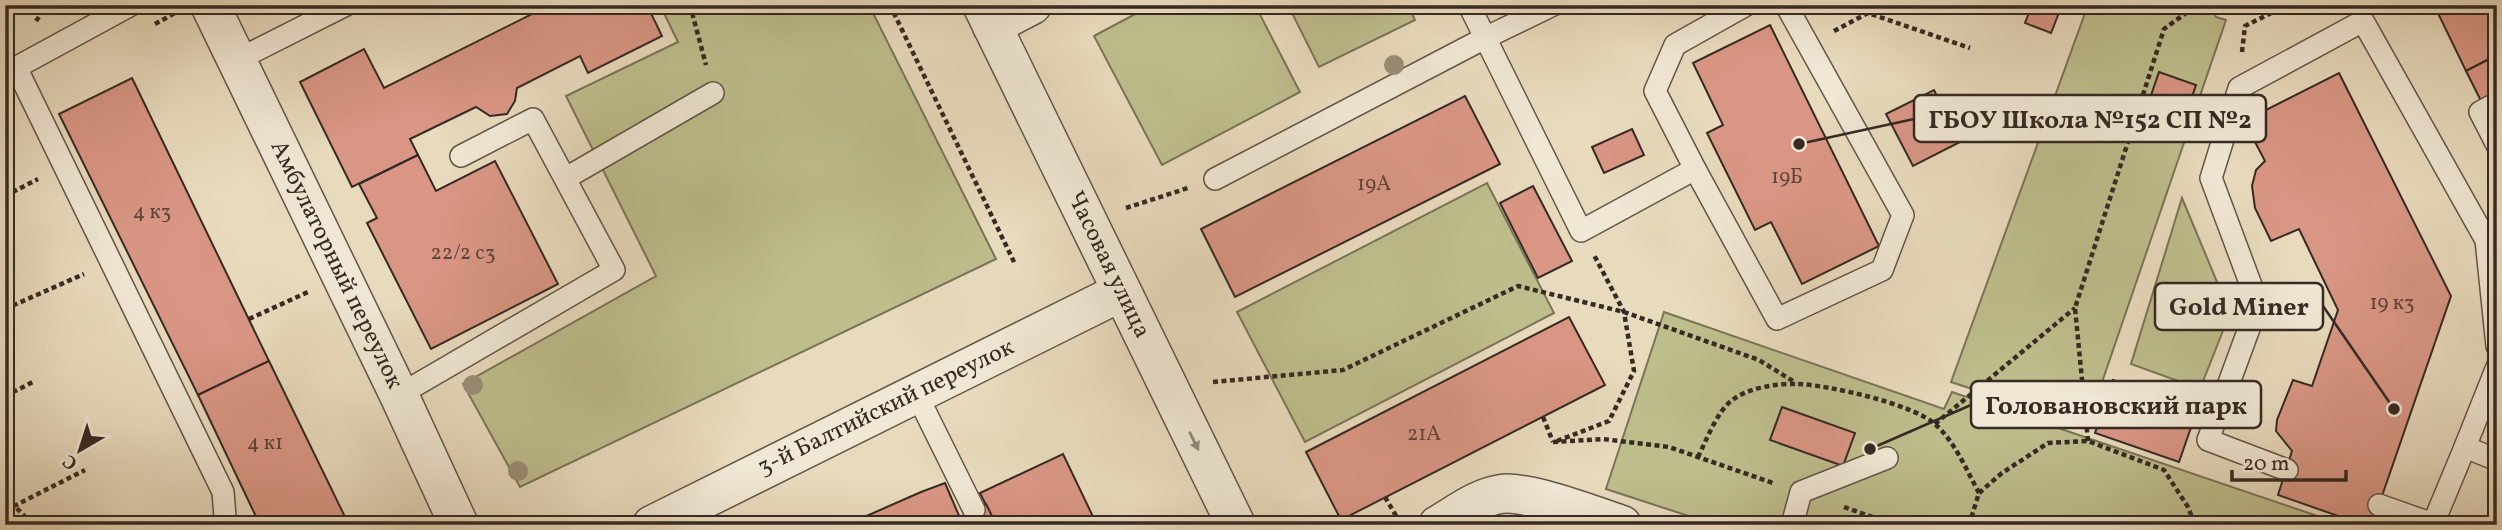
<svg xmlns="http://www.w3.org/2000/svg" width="2502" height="530" font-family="Vollkorn,serif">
<rect width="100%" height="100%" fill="#e8dabd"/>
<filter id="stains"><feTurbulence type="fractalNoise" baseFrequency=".00286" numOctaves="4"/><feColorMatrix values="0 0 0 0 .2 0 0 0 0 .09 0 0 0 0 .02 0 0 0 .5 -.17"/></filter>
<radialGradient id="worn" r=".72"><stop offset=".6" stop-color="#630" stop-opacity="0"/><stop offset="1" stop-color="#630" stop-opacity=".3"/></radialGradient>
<g fill="#bebd8c" stroke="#7a7458" stroke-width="2">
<polygon points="660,5 869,5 996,259 520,487 463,384 656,276 566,96 678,42"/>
<polygon points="1152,5 1255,5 1300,92 1162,165 1094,36"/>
<polygon points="1288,5 1408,5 1415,20 1319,67"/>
<polygon points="2088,5 2180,5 2214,13 2216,17 2226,20 2087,426 1951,382"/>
<polygon points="1487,183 1554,313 1305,442 1237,312"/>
<polygon points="2182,198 2230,313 2200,389 2131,364"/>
<polygon points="1664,312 1944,409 1952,392 2344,525 1716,525 1606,489"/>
</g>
<g fill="#d99684" stroke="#362a24" stroke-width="2">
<polygon points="550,5 647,5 662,36 588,73 580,56 517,88 515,101 507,114 490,116 476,107 410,139 418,155 352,187 300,82 364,49 384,88"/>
<polygon points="2032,5 2062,5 2051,33 2025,23"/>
<polygon points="2434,5 2497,5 2497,55 2466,71"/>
<polygon points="1770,25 1879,246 1802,284 1771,222 1755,230 1707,133 1723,125 1693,63"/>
<polygon points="2497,55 2497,93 2481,101 2466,71"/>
<polygon points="2159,72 2196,85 2183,123 2146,110"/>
<polygon points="2339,73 2451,296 2372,525 2364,525 2278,495 2292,451 2276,431 2277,420 2293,380 2312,386 2338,310 2299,229 2271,241 2255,208 2252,186 2256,170 2265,161 2244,121"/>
<polygon points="132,78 269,361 198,395 59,114"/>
<polygon points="1934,90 1960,142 1913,166 1886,114"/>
<polygon points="1465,96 1500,164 1235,297 1201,229"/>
<polygon points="1632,129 1644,155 1604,173 1592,147"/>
<polygon points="418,155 436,191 495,161 558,284 431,349 367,223 377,218 359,184"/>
<polygon points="1533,186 1572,261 1538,278 1500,203"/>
<polygon points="1569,317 1605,385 1341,520 1306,452"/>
<polygon points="269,361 349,525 260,525 198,395"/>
<polygon points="2113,380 2197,410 2179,462 2095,433"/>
<polygon points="1782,407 1855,433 1843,466 1770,440"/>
<polygon points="1063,454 1097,525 996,525 980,493"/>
<polygon points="945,483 963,525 846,525 921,492"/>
<polygon points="986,504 995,522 988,525 963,525 960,517"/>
</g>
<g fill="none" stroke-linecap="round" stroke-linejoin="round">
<g stroke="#62564a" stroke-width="24">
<g id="service">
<polyline points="1469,5 1581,231 1695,169 1777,319 1882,270 1903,215 1786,5"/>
<polyline points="237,60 346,5"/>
<polyline points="16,67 223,492 225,517 221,525"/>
<polyline points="6,73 131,5"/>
<polyline points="2497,103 2480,112 2497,145"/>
<polyline points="1695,169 1655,91 1675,45 1746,5"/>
<polyline points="566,178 713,93"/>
<polyline points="1215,179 1485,38 1553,5"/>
<polyline points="2497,367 2465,447 2497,460"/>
<polyline points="916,393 974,510"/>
<polyline points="399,395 614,270 533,119 461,156"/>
<polyline points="2287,470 2208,440 2258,304 2211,178 2239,88 2363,21 2486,240 2497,346"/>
<polyline points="2379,505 2433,524 2465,447"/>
<polyline points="1792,525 1801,492 1887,458"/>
</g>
</g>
<g stroke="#62564a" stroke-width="41">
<g id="minor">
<polyline points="210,5 399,395 459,525"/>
<polyline points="992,26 1032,5"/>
<polyline points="652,525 1121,292"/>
<path d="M1438,525C1457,514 1479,497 1501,494C1527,490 1595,516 1622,525"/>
</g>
</g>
<g stroke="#62564a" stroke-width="41">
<polyline id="tertiary" points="982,5 1236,525"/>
</g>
<g stroke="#362a24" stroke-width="4.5" stroke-dasharray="5 3.5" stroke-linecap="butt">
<polyline points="690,5 706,65"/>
<polyline points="890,5 1015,264"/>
<polyline points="36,21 48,5"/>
<polyline points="155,24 175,13"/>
<polyline points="1834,31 1868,13 1970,48"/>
<polyline points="2242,52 2245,26 2287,5"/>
<polyline points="5,196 38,179"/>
<polyline points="1126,208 1188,188"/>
<polyline points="5,309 84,274"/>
<polyline points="249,319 308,292"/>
<polyline points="1213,382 1343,370 1518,286 1624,312 1759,360 1796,383"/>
<polyline points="5,396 35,381"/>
<polyline points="1543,417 1553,442"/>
<polyline points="1935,424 2075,308"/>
<polyline points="1557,441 1609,421 1634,371 1624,312 1594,255"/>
<polyline points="2088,441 2075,308 2164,29 2197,5"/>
<polyline points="1553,442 1603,439 1669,447 1773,483"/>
<path d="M1698,457C1706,441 1717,412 1731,401C1747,388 1777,383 1798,384C1828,385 1914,404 1936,425C1955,442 1967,471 1979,493L1969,525"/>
<polyline points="1979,493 2002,473 2048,443 2088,441 2164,470 2188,507 2195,525"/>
<polyline points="5,496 33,525"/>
<polyline points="1385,497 1399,521"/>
<polyline points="5,505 14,506 85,470"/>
<polyline points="1844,507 1895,525"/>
</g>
<use href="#service" stroke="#f0e7d4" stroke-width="21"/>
<use href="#minor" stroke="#f0e7d4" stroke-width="38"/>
<use href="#tertiary" stroke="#f0e7d4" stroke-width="38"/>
</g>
<g fill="#998e77">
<circle cx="1394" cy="65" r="10"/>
<circle cx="473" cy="385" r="10"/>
<circle cx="518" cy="471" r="10"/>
</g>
<defs><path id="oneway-solid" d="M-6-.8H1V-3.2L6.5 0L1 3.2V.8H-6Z" transform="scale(1.75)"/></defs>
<use fill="#93887c" href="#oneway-solid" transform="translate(1194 441) rotate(64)"/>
<g text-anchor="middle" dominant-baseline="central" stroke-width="6" stroke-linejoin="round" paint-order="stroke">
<g font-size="21" fill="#5f453c">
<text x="1787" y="177">19Б</text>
<text x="1374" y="184">19А</text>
<text x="152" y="212">4 к3</text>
<text x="463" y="253">22/2 с3</text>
<text x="2392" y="303">19 к3</text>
<text x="1424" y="434">21А</text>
<text x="265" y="443">4 к1</text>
</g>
<g font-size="24" fill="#362a24" stroke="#f0e7d4">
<text transform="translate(336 265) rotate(64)">Амбулаторный переулок</text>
<text transform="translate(1108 265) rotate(64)">Часовая улица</text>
<text transform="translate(886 408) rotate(-26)">3-й Балтийский переулок</text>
</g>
</g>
<path fill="none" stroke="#362a24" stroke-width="2.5" d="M1799 144L1914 119M2394 409L2323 306M1870 449L1971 405"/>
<g fill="#362a24" stroke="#f0e7d4" stroke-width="2.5">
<circle cx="1799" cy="144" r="7"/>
<circle cx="2394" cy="409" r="7"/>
<circle cx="1870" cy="449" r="7"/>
</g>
<g fill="#f0e7d4" stroke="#362a24" stroke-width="2.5">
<rect x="1914" y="95" width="352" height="47" rx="7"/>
<rect x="2155" y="283" width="168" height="47" rx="7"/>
<rect x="1971" y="381" width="290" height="47" rx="7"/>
</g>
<g font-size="26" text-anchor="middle" font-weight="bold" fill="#362a24">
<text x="2090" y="128">ГБОУ Школа №152 СП №2</text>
<text x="2239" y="315">Gold Miner</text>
<text x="2116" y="414">Головановский парк</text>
</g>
<rect width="2502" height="530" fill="none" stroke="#e8dabd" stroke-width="28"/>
<rect x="7" y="7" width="2488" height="516" fill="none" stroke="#362a24" stroke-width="3.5"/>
<rect x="14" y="14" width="2474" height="502" fill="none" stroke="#362a24" stroke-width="2"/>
<g transform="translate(80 450) rotate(219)" stroke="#f0e7d4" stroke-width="5" paint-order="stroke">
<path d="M0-5L12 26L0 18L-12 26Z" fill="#362a24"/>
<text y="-10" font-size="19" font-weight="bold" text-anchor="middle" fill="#362a24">С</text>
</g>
<path d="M2232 470v10h114v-10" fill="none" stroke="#362a24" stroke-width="3.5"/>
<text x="2243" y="470" font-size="21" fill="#362a24" stroke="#f0e7d4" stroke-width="5" paint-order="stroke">20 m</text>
<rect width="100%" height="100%" filter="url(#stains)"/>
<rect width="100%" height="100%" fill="url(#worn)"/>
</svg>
